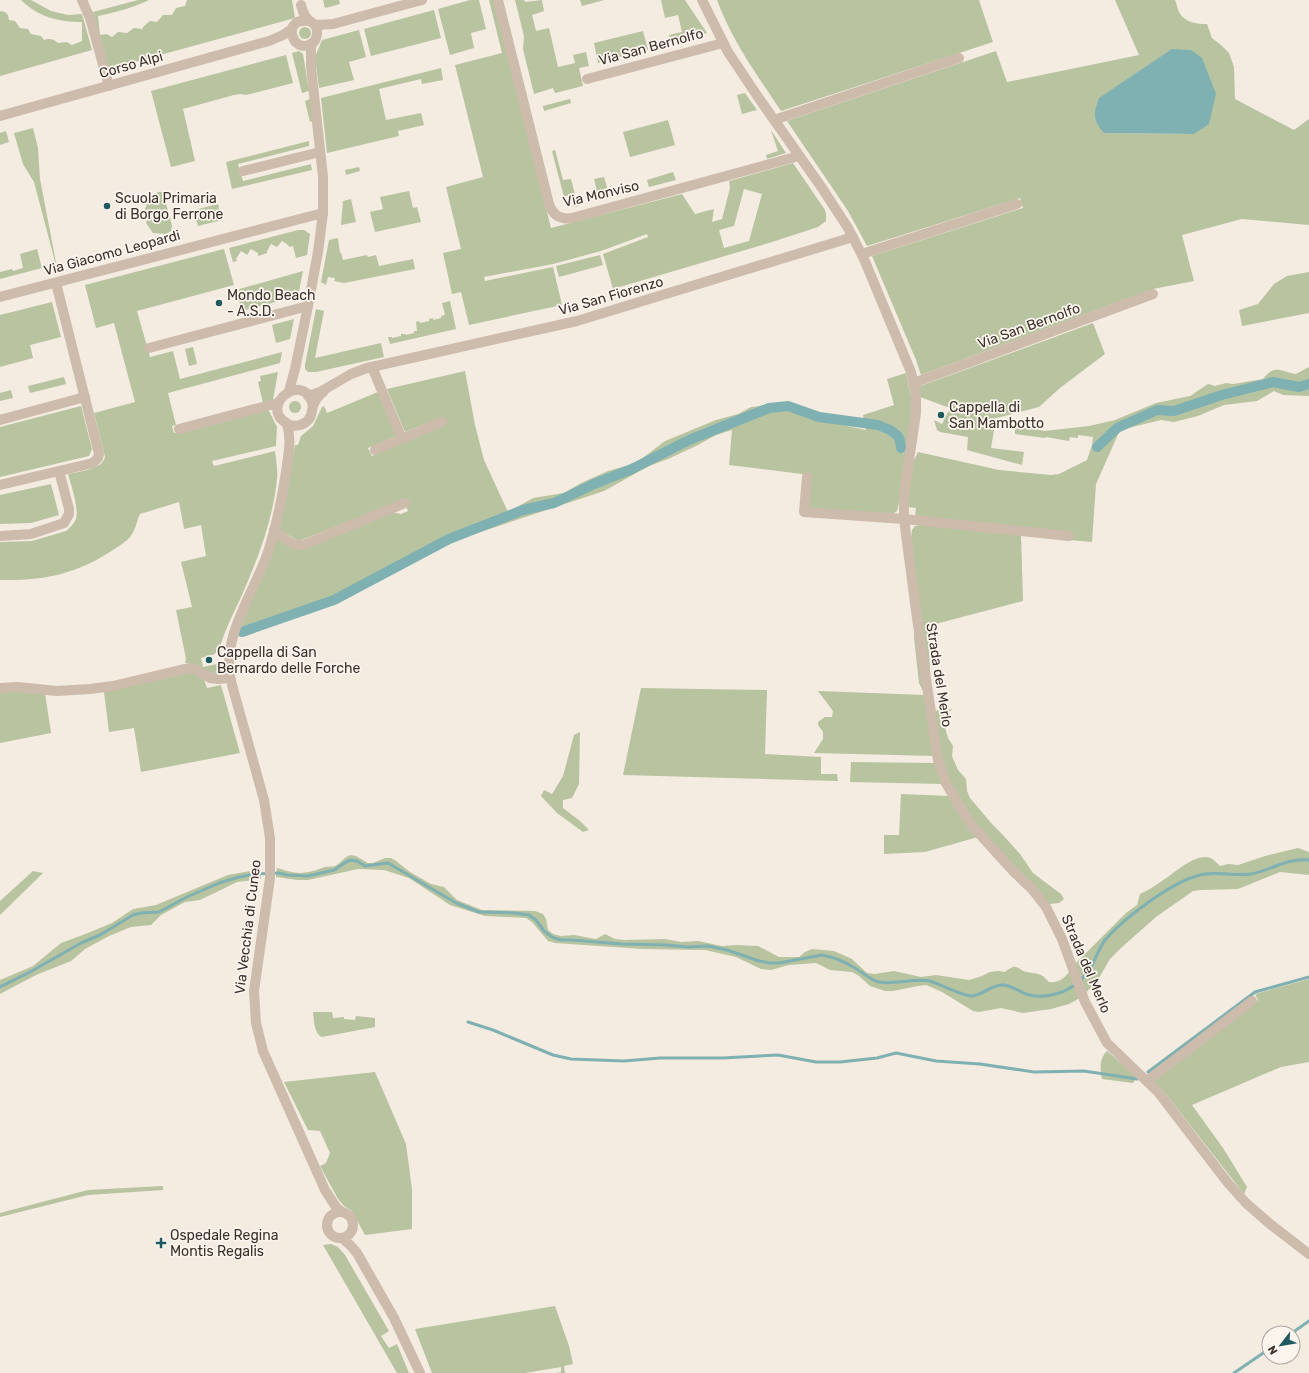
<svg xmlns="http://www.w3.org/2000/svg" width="1309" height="1373" font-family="Rubik,sans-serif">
<rect width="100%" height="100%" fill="#f4ebe1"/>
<g fill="#b8c4a0" fill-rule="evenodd">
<path d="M21,0H31L51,11L68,15L82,14L92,50L0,76V11L5,12L8,15L9,20L15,21L20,28L28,29L31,34L41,36L44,40C51,38 53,39 58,43L67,42L72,45L82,41V22C59,22 38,17 21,0Z"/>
<path d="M138,0H149C133,8 116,12 98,16L100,35L107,34L112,37L118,32L127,33L134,28L142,29L144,26L150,21L157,22L163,15H172L176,8L185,6L187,0H292L295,18L109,69L93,12Z"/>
<polygon points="323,0 339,0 340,4 325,8"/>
<polygon points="470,0 479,0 486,29 471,33 474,48 450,55 438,9"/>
<path d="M489,0H494L551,228L682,194L695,214L714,209L712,222L722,219L730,188L729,181L793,163L825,210L826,214V221L818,227L769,243L613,289L603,254L648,237L647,234L601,251L553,264L484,277L485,281L553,267L562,305L469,325L461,292L452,294L443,253L461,249L446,187L483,177L455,65L502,53ZM744,189L762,194L749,241L724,248L719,230L734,226Z"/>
<polygon points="515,0 524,0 525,2 542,0 544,11 532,15 536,31 549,28 558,67 575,63 573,55 586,52 589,66 579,68 583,86 555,93 553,88 534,94 523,49 524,36"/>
<polygon points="580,0 604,0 582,6"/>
<polygon points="661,0 685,0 707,33 671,43 669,35 682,32 678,15 665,18"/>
<path d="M717,0H979L993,42L781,111C757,75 732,41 717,0Z"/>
<path d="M1115,0H1175C1177,4 1177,8 1179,12C1185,23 1197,24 1207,24L1212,38L1221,45L1229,53L1234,67L1235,99L1294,130L1309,119V225L1242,219L1182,235L1194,281L1153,289L921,375L916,360L872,256L1023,208L1020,198L867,246L848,211L787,121L996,51L1007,82L1139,55ZM1202,58L1194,134L1104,133Z"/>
<polygon points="434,10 441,38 371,56 364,29"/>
<circle cx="305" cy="33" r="6"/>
<polygon points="359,30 366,57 349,62 354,80 319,88 315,57 322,40"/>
<polygon points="643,31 648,50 598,63 594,43"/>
<polygon points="299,51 303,54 309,91 302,93 292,53"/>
<polygon points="286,55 293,83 246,95 241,94 234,95 183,109 195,161 171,167 151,91"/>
<polygon points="441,68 443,80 422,84 421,79 379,89 386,120 421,113 424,125 398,131 399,136 327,153 321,98"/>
<polygon points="745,93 757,110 742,114 737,95"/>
<polygon points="310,99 313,121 310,122 305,101"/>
<polygon points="570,99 571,103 544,111 543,106"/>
<polygon points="668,120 675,145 630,157 623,132"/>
<polygon points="33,128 38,148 40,179 58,273 34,182 23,164 14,133"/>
<polygon points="771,130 786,153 767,159 766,155 778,151"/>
<polygon points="6,131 9,142 0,145 0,133"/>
<polygon points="309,141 309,146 238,164 243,181 311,164 312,170 232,189 226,162"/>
<polygon points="555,150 563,180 571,179 578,206 573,207 570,195 564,197 552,151"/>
<polygon points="359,167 360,171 346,175 345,170"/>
<polygon points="673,172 676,180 649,187 647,180"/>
<polygon points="604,177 610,197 599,200 594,179"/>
<polygon points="409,191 413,208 417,207 421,222 375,232 370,212 383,209 380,197"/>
<path d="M158,192H163L172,226L171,231L166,234L153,233L146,223C148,218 147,213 145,209L148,202Z"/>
<polygon points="351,199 356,222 341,225 343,201"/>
<polygon points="218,204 222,220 198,226 194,210"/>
<polygon points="298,230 304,230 310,234 307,255 296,258 293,246 289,247 288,245 282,241 277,247 271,244 267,251 267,253 258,256 258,253 251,249 247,255 241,251 236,259 237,261 233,262 229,248"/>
<polygon points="338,238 340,253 341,253 343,260 367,255 368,257 376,255 379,266 413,259 415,269 344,283 334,281 335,278 328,277 326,285 321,282 329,240"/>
<polygon points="37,249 42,268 0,279 0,272 12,269 13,271 23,268 20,254"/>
<path d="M224,249L234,285L137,311L150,357L173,351L180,379L282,352L280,363L168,393L176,425L172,426L174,433L266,410L269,411L277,427L276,446L212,461L214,466L275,451C276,460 278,470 277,479C273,520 258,558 242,595C234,613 223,632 219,652L215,653V654L201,658L203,667L217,664L218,674C206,674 197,663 185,663L186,659L176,610L192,607L181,562L206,556L201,525L184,529L179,502L140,514C137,520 136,528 132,534C129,540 119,546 113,550C77,574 43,581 0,580V542L32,541L66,531C70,528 74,524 76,519C79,508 71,485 68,474C80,471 102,470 105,457L94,413L135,402L114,323L96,328L85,285Z"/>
<polygon points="600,255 603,265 559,277 556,266"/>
<polygon points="303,271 298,296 242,311 236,290"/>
<polygon points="1309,272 1309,313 1242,326 1239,310 1258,304 1274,284 1287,276"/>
<polygon points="450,301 456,329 390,344 388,337 392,337 392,338 401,336 401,334 405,334 406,335 414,333 414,331 417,331 416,322 419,321 420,323 429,321 429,319 433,318 433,320 441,318 441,316 445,315 442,303"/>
<polygon points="52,302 61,337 30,345 33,358 0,367 0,315"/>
<polygon points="316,309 324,311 315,358 381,343 384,357 316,372 308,372 305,369 305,365"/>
<polygon points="294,319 290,339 276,343 272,325"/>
<path d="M1093,323L1105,354L1060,388L1039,407L993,419L1044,431L1089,426L1115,420L1156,403L1190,396L1208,384L1215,386L1226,383L1233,384L1263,379C1274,364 1280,371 1296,374L1309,367V396L1283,395L1274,391L1257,401L1224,405L1198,416L1174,422L1161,420L1120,430L1096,484L1092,542L1070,540L915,516L916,508L908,507V500L913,462L918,452L999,470L1051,475L1059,474L1087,460L1092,445L1093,437L1078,435V438L1070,437L1069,441L1046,437L1045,438L1015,434V429L1006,428V426L995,424L991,448L1024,452L1022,465L967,450L968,437L940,432L937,430L934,420L942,424L950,408L920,397L918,387Z"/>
<polygon points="193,347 197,364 189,366 185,349"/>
<polygon points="465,371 475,425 484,460 508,512 533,498 564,493 581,483 608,471 629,465 640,460 665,441 716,420 738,414 751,407 767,405 822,421 866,430 863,415 894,405 887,379 906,373 911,397 912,412 898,508 897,511 893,514 807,510 810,475 729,465 732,430 716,435 696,446 668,459 649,466 604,491 450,542 332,603 237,637 277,537 290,547 392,512 401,514 408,511 403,500 299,541 279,530 295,445 298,445 301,436 313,426 322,407 324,406 327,413 378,392 396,436 368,448 372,456 446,424 443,417 405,432 387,389"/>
<polygon points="278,372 273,400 263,403 258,382 261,381 260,376"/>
<polygon points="64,377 66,384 30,393 28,386"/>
<polygon points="11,390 13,398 0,401 0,393"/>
<circle cx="295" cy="407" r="6"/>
<polygon points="81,406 92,449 89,456 0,477 0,427"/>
<polygon points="51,484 59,515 31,523 0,524 0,495"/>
<polygon points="921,525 1021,535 1023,601 928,626 931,694 911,539 912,530 915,526"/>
<polygon points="915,628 935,756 814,753 823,739 823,732 818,725 818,722 825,717 832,717 833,711 818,691 925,695 919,683 914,637"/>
<polygon points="192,672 204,679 207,688 221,685 240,753 141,772 134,728 109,732 104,692"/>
<polygon points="641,688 767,690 765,754 821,757 821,774 837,774 838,781 623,775"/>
<polygon points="0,691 45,693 51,733 0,743"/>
<polygon points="953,709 949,712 944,724 948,738 953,746 952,756 958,770 966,779 967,791 970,798 992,824 1003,835 1020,854 1033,873 1061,894 1064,899 1059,903 1049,904 973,822 944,770 934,711"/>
<polygon points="580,732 579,784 572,798 563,800 563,808 580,821 589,830 583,832 557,813 541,796 544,790 552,794 563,776 574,735"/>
<polygon points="851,762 936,763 943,784 850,782"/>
<polygon points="901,794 950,796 978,837 925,852 884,854 884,835 899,835"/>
<path d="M1298,848L1309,852V875L1280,872L1238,889L1201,890L1193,891L1156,917L1121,948L1110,959L1099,978L1085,994L1075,964L1126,913L1137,905L1140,894C1147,891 1153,887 1159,883C1171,876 1190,857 1205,857C1212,857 1216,862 1220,866L1228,864L1238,865L1265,856Z"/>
<path d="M350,855L356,856L368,863H373L385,858H391L396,861L410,872L431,884L444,887L457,900L482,910L535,911L543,914L546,919L548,930L553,934L561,936L574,935L596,939L605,934L615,939L624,940L665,939L681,942L698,941L722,946L736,945L758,946L779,957H799L805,952L812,949L834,951L852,959L867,973L875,974L894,971L921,977L936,975L969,980L982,976L990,972L998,971L1005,972C1018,961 1016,970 1027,972C1039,974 1041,973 1049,982C1060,983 1064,978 1070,971L1080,998L1069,1004L1051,1009L1023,1013L1001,1008L979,1012L973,1011L942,992L926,985L918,986L893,991H885L870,986L859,976L852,972L830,970L816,963L789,965L771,970L761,969L736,957L705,950L642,949L555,943L548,941L532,922L526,918L485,916L450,905L409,878L384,870L358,869L308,880H297L276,877L277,868C297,874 302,875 322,868C326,866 331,867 335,866C341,863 343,858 350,855Z"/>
<polygon points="261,869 261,879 237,882 200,900 185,902 161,915 151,925 131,927 109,936 85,949 71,961 36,975 0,994 0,980 33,966 61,943 88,933 112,923 133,909 156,905 228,875"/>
<polygon points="33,871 43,873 0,915 0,901"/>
<polygon points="1309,979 1309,1062 1281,1067 1192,1105 1223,1148 1247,1187 1244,1194 1165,1093 1153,1081 1258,1000 1255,994"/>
<path d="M313,1012H332L333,1018L344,1017V1019L355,1020L356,1016L375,1018V1027L322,1037C314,1034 314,1020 313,1012Z"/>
<path d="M1107,1051L1137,1077L1133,1083L1102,1079C1100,1068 1099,1059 1107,1051Z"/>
<polygon points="375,1072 406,1144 412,1189 412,1229 365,1235 352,1211 344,1206 338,1199 320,1166 326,1163 330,1153 320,1131 308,1130 284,1082"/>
<polygon points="163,1186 163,1190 88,1195 0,1217 0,1213 88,1190"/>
<polygon points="331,1244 338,1247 345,1255 389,1331 381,1336 389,1348 397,1344 409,1373 397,1373 323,1245"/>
<polygon points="555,1306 569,1346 573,1364 564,1366 565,1373 556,1373 561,1372 561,1367 525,1373 432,1373 415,1329"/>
</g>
<path fill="#7fb0b2" d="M1172,49L1191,50L1202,58L1216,94L1209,124L1194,134L1104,133C1093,121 1093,114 1099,98Z"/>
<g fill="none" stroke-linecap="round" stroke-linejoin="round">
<g stroke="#7fb0b2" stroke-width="3">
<path d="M0,987L30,972L81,943L100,935L133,915L141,913L159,912L187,897L219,883L239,877L255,874L279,873L287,875L308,876L334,870L346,862L351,860L357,861L365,866L388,863L456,903L479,912L515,913L529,915L536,920L544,931L549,935L554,938L562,940H572L622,944L665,945L688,947L708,946L727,950L759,961L770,963H779L822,955C832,957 844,961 853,967C862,971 869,980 879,982C893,985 915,978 930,981C940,984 965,997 973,996C984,994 992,984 1004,985C1012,986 1019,991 1026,994C1036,998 1049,996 1059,993C1072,989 1085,978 1091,967C1096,958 1099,948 1105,940C1124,918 1176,878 1205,874C1220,872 1236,876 1251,874C1272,870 1286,858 1309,860"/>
<polyline points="468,1022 493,1030 553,1055 571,1059 624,1061 660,1058 723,1058 778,1055 816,1062 840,1062 877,1058 896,1053 936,1061 980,1064 1034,1072 1084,1071 1137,1079"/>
<polyline points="1148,1072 1255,992 1309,977"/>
<polyline points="1292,1333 1309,1321"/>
<polyline points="1234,1373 1269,1349"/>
</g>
<g stroke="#7fb0b2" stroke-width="10">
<polyline points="1097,447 1117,428 1157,410 1174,411 1222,395 1273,382 1299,387 1309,384"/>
<polyline points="242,632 334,600 449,539 523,510 554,503 594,484 632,469 689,440 769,408 788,406 819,417 878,425 890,430 898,436 900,441 901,448"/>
</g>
<g stroke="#cdbbac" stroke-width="10">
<polyline points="82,0 90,18 109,86"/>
<path d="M498,0L549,204C553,215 560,220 572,218L799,156"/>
<polyline points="702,0 728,52 758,97 822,188 848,228 864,259 911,372 916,396 916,413 904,494 904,519 917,618 938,760 946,783 958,804 973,827 1013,871 1032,889 1046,907 1062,939 1085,1002 1107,1043 1158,1092 1228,1183 1246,1203 1270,1224 1309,1254"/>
<path d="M301,5C302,9 303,13 306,17C308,21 312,22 315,25C319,31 317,41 311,44C292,55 281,17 308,21"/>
<polyline points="315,25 333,24 422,0"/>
<polyline points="587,79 723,43"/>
<polyline points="0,116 269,41 283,35 292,29"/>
<polyline points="774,120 959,58"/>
<polyline points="243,171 320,152"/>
<polyline points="862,254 1017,204"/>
<polyline points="0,297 323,213"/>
<polyline points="149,348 308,306"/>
<polyline points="372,367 402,439"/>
<polyline points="914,383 1153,294"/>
<polyline points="289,391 295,369 308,306 318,252 323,213 323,177 311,67 311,44"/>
<polyline points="308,396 320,392 351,374 367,368 577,321 853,237"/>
<path d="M313,406C305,368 256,407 288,424C293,427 301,426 306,422C312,418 311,413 313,406C315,400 319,395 324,391"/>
<polyline points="0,420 85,397"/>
<path d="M287,424C292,440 288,456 286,472C282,499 276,527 268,552C253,596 219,638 232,685L264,800L270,838V878L254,991L256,1023L263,1051L325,1190L336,1207L342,1212"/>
<polyline points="179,429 278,403"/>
<polyline points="375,450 442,422"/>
<polyline points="807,477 804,512 904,519 1069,536"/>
<polyline points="0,485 93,463 98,458 99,454 56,283"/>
<path d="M274,530C283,538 291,545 303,545L405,503"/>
<polyline points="0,536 31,534 64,523 69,514 69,509 59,471"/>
<polyline points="0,688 18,687 57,691 90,689 113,686 180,670 191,668 198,670 210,678 218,679 230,678"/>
<polyline points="1147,1081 1252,1001"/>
<circle cx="340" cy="1225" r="13"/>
<polyline points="342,1238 350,1245 357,1253 394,1318 420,1373"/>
</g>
</g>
<g fill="#1f5a5e" stroke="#fbf5ee" stroke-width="1.5">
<circle cx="107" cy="206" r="4"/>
<circle cx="219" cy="303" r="4"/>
<circle cx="941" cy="415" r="4"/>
<circle cx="209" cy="660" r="4"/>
<path d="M159 1237h4v4h4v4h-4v4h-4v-4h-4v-4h4z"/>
</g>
<g text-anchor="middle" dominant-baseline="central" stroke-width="3.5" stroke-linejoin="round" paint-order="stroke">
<g font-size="14" fill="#3b302b" stroke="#fbf5ee">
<text transform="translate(651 47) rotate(-15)">Via San Bernolfo</text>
<text transform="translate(131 65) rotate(-16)">Corso Alpi</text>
<text transform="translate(601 194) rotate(-13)">Via Monviso</text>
<text transform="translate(112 253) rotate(-15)">Via Giacomo Leopardi</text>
<text transform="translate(611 296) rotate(-16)">Via San Fiorenzo</text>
<text transform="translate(1029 326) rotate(-20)">Via San Bernolfo</text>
<text transform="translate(939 675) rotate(81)">Strada del Merlo</text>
<text transform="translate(248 927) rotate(-83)">Via Vecchia di Cuneo</text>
<text transform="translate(1086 964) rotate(67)">Strada del Merlo</text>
</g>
<g font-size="14" fill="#3b302b" stroke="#fbf5ee" text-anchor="start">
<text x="115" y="198">Scuola Primaria<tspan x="115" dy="16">di Borgo Ferrone</tspan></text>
<text x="227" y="295">Mondo Beach<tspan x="227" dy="16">- A.S.D.</tspan></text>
<text x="949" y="407">Cappella di<tspan x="949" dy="16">San Mambotto</tspan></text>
<text x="217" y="652">Cappella di San<tspan x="217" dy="16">Bernardo delle Forche</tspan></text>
<text x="170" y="1235">Ospedale Regina<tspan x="170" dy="16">Montis Regalis</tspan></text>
</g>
</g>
<g transform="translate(1281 1345) rotate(239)"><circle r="19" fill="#fbf5ee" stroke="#aea6a0"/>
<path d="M0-3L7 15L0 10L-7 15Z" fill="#1f5a5e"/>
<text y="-6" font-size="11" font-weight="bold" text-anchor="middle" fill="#3b302b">N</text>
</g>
</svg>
